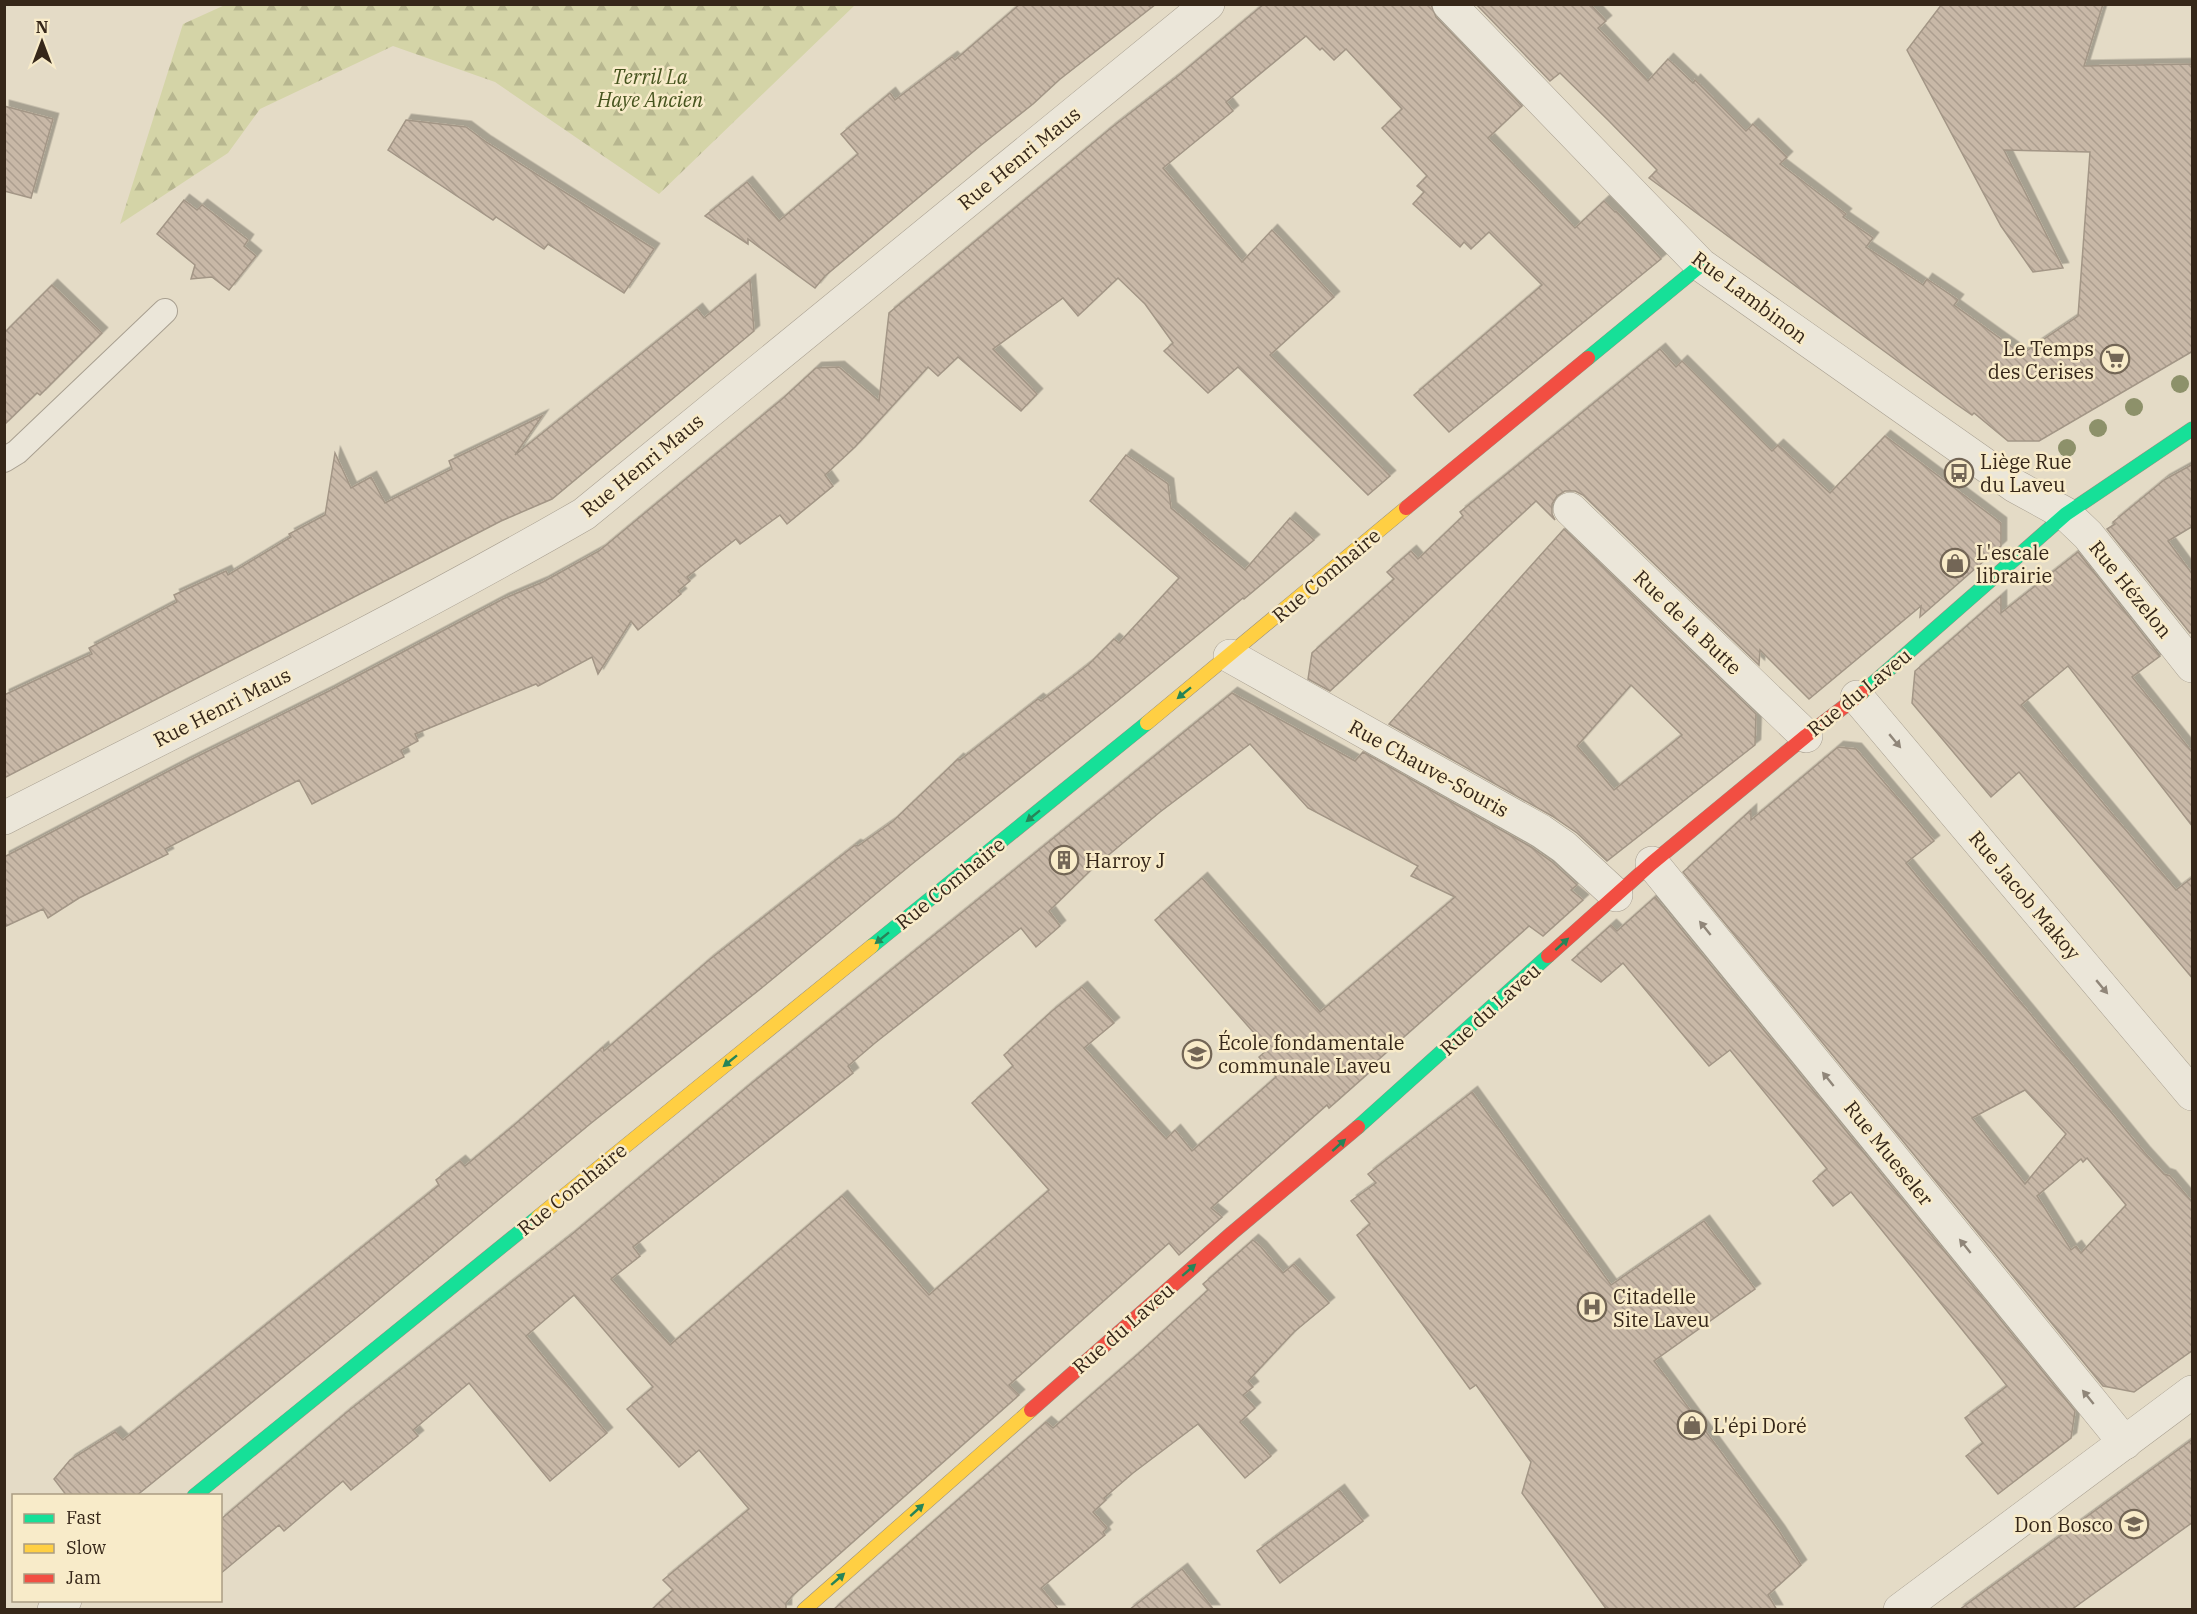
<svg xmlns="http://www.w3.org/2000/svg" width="2197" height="1614" font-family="'IBM Plex Serif',serif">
<defs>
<pattern id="forest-firs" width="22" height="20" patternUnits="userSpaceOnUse" patternTransform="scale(1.5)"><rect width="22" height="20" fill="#d4d4a7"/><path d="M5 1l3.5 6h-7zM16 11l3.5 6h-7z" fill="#b7b68f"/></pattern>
<pattern id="building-back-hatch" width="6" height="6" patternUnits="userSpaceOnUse" patternTransform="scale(1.5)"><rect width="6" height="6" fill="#c8b8a7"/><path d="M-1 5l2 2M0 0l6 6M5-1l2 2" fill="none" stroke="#ac9e8f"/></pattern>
<filter id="shadow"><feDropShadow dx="5.5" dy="-5.5" stdDeviation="0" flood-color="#0004"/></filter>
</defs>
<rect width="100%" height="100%" fill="#e4dbc6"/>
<polygon fill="url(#forest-firs)" points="225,5 225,4 855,5 659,194 495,82 393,46 260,109 228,153 120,224 183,24"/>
<g fill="url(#building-back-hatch)" stroke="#a39686" stroke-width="1.5" fill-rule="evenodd" filter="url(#shadow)">
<polygon points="1020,4 1156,4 1059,80 1033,104 980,146 825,276 815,288 748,239 748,244 705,216 747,182 779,221 858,154 841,134 890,93 895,100 952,57 955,60"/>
<polygon points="1264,4 1431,4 1436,17 1522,106 1488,138 1575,228 1604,201 1615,212 1616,211 1661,259 1449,432 1414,395 1542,285 1489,232 1471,249 1464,242 1460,247 1413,204 1424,192 1417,186 1427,176 1382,128 1402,109 1346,49 1334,60 1322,48 1320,50 1306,36 1226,102 1233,111 1163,168 1242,262 1272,230 1334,297 1270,355 1390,476 1368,495 1238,367 1208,393 1164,351 1173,343 1145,304 1118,278 1078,316 1063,298 993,349 1037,394 1021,411 958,357 938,376 928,367 855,447 825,475 833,486 787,524 780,515 740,544 736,539 687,577 690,581 678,591 681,594 638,630 631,621 598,674 592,657 538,686 536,684 415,734 418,741 401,750 404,757 312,804 299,780 165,849 168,854 79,898 48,918 43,909 4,927 4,857 184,763 329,691 503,599 543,582 599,551 781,400 816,368 839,367 879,401 889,313 1111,128 1178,76"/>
<polygon points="1476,4 1590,4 1606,21 1598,28 1648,81 1668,59 1693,83 1695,80 1746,131 1753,124 1787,157 1780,164 1846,214 1843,217 1873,238 1866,247 1923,285 1927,279 1958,300 1954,305 2022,354 2078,316 2090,152 2004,150 2063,268 2033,272 2001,226 1907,50 1942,4 2103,4 2084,66 2193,64 2193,351 2039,441 2008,441 1974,413 1972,415 1956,404 1649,178 1657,170 1608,120 1560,73 1550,81"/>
<polygon points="4,106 53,119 31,198 4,191"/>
<polygon points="406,120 466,127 486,142 654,249 624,293 548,244 544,249 496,217 493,220 388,150"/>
<polygon points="184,200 197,210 202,205 248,240 244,246 256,256 229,290 212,277 191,279 195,265 157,234"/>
<polygon points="750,280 754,331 552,499 501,521 4,778 4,695 92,654 89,648 177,602 174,595 226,571 228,575 291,537 289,534 325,515 335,453 351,488 371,477 385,503 452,469 449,461 542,416 515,455 697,309 704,318"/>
<polygon points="52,285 102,333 40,395 37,393 4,425 4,333"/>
<polygon points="1660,349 1676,367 1682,361 1772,451 1778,445 1830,493 1885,436 2001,523 2001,546 1920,617 1921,606 1809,699 1760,650 1759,665 1583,495 1575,491 1565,491 1557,496 1552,504 1552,514 1555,520 1536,501 1330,691 1308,679 1312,653 1394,579 1387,572 1411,551 1418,559 1463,516 1460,512"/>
<polygon points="1126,455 1168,484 1171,508 1245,570 1290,518 1314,540 1244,599 1243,598 1116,702 912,864 764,986 590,1124 355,1319 136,1496 67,1496 54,1479 70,1460 115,1432 123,1440 439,1185 436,1180 460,1161 465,1166 513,1126 603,1047 604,1051 709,960 855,845 858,846 892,822 958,759 960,760 1038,699 1041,701 1066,682 1089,664 1114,639 1119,643 1179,578 1090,501"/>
<polygon points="2193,464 2193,526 2168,541 2193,575 2193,631 2190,633 2107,529 2115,524 2113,522 2164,480"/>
<path d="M1564,529L1756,714L1755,745L1607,861L1577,833L1552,816L1389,724ZM1631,685L1682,735L1614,790L1577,746Z"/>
<polygon points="2078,552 2160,656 2132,677 2193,753 2193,827 2068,666 2021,705 2176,890 2193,877 2193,979 2019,772 1991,797 1912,703 1915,671 2001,596 2001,613"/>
<path d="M1232,693L1355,761L1363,752L1531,847L1552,862L1577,885L1571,890L1583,900L1543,936L1529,926L1369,1068L1372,1070L1329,1108L1327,1105L1211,1208L1222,1217L1179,1255L1169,1243L1009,1385L1019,1395L792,1596L786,1603V1610H651L673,1590L663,1580L749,1509L699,1450L679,1467L627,1409L653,1387L574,1295L526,1336L607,1433L550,1481L469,1383L413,1430L418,1436L351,1490L343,1481L284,1531L279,1525L220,1574V1520L347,1412L571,1235L747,1087ZM1250,744L1308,808L1418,866L1411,876L1455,897L1320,1012L1202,878L1155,920L1268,1049L1259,1057L1276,1077L1192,1151L1175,1130L1166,1139L1084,1048L1114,1023L1082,987L1052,1011L1004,1055L1013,1066L972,1103L1049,1190L929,1295L842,1196L670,1345L611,1279L640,1256L633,1247L853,1073L848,1066L875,1043L1021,928L1036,947L1060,926L1049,911L1093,868L1160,812Z"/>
<path d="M1838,747L1856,749L1934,841L1906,863L2144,1152L2164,1174L2170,1176L2193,1203V1350L2134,1392L2103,1386L1683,872L1751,810V820ZM2025,1090L2066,1134L2025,1184L1972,1118ZM2087,1158L2126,1205L2081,1253L2076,1246L2071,1250L2037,1196L2081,1159L2083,1162Z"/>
<polygon points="1655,897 2075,1411 2071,1438 1998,1494 1966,1456 1983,1443 1965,1418 2007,1386 1985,1358 1851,1192 1833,1206 1813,1181 1827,1169 1730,1050 1709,1066 1623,963 1601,982 1572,960 1611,925 1617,931"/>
<polygon points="1472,1092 1611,1285 1704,1221 1755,1289 1654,1361 1779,1531 1801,1565 1768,1595 1777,1610 1607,1610 1522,1493 1531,1462 1476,1385 1470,1389 1357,1235 1370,1224 1351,1201 1376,1183 1368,1174"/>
<polygon points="1253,1240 1261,1247 1283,1273 1294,1264 1329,1303 1294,1332 1248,1381 1253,1387 1243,1395 1255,1408 1240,1422 1271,1456 1245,1478 1198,1424 1133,1473 1104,1498 1106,1500 1093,1512 1107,1528 1103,1532 1105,1535 1041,1588 1059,1610 833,1610 1046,1422 1053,1428 1138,1354 1208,1290 1203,1284"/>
<polygon points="2193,1439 2193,1522 2071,1610 1959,1610"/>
<polygon points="1339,1490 1363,1521 1280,1583 1257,1551"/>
<polygon points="1182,1569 1214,1610 1129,1610"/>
</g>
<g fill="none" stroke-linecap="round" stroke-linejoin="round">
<g stroke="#a89f90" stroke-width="26">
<polyline id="lane" points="4,460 17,452 165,311"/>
</g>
<g stroke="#a89f90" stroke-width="34">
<g id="street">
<polyline points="1449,4 1701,265 2015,486 2066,514 2088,535 2192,666"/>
<polyline points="1570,509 1806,736"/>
<polyline points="1230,656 1541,831 1564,847 1616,895"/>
<polyline points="1857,697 2192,1094"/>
<path d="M4,818C198,719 395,623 584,514L1208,4"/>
<polyline points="1652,863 2125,1443"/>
<polyline points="54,1610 65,1600"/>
<polyline points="1900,1610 2192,1392"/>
</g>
</g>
<g stroke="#988f80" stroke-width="15">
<g id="fast">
<polyline points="1588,358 1701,265"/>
<polyline points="1862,693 2066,514 2192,429"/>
<polyline points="872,946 1147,723"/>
<polyline points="1358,1127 1548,956"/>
<polyline points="194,1496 538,1217"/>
</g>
</g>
<g stroke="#988f80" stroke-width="15">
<g id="slow">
<polyline points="1147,723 1406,508"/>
<polyline points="538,1217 872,946"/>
<polyline points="804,1610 1031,1410"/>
</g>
</g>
<g stroke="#988f80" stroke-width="15">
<g id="jam">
<polyline points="1406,508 1588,358"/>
<polyline points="1548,956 1652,863 1806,736 1862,693"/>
<polyline points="1031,1410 1232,1233 1358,1127"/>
</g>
</g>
<use href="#lane" stroke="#ebe6d9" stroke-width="24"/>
<use href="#street" stroke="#ebe6d9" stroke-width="33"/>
<use href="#fast" stroke="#16e098" stroke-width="14"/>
<use href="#slow" stroke="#ffcf43" stroke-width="14"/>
<use href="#jam" stroke="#f24e42" stroke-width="14"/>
</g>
<g fill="#8d916a">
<circle cx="2180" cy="384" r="9"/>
<circle cx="2134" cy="407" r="9"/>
<circle cx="2098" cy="428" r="9"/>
<circle cx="2067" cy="448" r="9"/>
</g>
<defs><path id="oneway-solid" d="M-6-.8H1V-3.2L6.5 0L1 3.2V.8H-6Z" transform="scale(1.5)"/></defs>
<g fill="#268458">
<use href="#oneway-solid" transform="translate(1184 693) rotate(141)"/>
<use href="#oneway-solid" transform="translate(1033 816) rotate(141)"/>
<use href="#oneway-solid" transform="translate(882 938) rotate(141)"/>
<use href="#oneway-solid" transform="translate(1562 944) rotate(-42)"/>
<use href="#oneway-solid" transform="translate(730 1061) rotate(141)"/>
<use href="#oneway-solid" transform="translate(1339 1145) rotate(-42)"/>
<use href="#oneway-solid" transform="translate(1189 1270) rotate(-41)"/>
<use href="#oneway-solid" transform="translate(917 1510) rotate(-42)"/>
<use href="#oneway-solid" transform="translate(838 1579) rotate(-41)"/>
</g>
<g fill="#908679">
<use href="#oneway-solid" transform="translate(1895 741) rotate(50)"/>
<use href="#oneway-solid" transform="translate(1705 928) rotate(-129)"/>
<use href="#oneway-solid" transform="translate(2102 987) rotate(50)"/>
<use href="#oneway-solid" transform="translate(1828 1079) rotate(-129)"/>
<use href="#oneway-solid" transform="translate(1965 1246) rotate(-129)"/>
<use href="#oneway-solid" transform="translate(2088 1397) rotate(-129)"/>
</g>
<defs>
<g id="supermarket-ring" transform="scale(1.5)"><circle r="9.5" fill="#f8ebc9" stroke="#736656" stroke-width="1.5"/><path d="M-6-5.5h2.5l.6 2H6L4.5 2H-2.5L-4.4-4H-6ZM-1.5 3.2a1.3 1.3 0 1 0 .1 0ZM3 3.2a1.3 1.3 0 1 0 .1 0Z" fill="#736656"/></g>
<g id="bus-ring" transform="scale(1.5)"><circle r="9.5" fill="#f8ebc9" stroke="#736656" stroke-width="1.5"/><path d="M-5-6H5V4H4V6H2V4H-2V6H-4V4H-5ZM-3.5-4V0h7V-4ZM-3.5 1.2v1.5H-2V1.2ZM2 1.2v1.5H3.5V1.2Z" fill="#736656"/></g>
<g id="shop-ring" transform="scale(1.5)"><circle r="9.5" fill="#f8ebc9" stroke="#736656" stroke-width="1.5"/><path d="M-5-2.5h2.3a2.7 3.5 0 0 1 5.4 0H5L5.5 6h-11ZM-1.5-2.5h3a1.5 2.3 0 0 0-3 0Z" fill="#736656"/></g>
<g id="building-ring" transform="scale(1.5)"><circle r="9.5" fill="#f8ebc9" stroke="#736656" stroke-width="1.5"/><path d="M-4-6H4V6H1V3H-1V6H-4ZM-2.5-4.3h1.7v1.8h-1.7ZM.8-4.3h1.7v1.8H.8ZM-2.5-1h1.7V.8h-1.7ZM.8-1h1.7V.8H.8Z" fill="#736656"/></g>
<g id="school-ring" transform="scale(1.5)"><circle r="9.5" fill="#f8ebc9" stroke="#736656" stroke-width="1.5"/><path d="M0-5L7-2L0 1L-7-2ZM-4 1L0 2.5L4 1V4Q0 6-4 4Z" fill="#736656"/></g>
<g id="hospital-ring" transform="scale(1.5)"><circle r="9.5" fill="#f8ebc9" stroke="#736656" stroke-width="1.5"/><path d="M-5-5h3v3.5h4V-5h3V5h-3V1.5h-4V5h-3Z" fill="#736656"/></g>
</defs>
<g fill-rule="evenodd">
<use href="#supermarket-ring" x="2115" y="359"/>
<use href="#bus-ring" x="1959" y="473"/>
<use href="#shop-ring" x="1955" y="563"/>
<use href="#building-ring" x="1064" y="860"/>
<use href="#school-ring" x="1197" y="1054"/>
<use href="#hospital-ring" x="1592" y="1307"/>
<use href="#shop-ring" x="1692" y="1425"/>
<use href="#school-ring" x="2134" y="1524"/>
</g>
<g text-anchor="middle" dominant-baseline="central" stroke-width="5" stroke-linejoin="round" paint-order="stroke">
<g font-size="20" font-style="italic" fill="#46541e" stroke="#f8ebc9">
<text x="650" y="76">Terril La<tspan x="650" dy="23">Haye Ancien</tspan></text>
</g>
<g font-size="20" fill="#362719" stroke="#f8ebc9">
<text transform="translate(1019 158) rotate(-39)">Rue Henri Maus</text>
<text transform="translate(1750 297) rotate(37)">Rue Lambinon</text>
<text transform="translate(642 465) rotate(-39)">Rue Henri Maus</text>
<text transform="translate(1326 575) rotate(-40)">Rue Comhaire</text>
<text transform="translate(2131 589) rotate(51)">Rue Hézelon</text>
<text transform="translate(1688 622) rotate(44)">Rue de la Butte</text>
<text transform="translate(1859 692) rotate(-39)">Rue du Laveu</text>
<text transform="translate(222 707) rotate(-27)">Rue Henri Maus</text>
<text transform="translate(1429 768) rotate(29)">Rue Chauve-Souris</text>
<text transform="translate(950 883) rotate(-39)">Rue Comhaire</text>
<text transform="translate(2025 895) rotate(50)">Rue Jacob Makoy</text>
<text transform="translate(1490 1009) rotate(-42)">Rue du Laveu</text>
<text transform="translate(1889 1153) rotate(51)">Rue Mueseler</text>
<text transform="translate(572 1189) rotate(-39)">Rue Comhaire</text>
<text transform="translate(1123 1328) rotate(-41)">Rue du Laveu</text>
</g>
<g font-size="20" fill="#362719" stroke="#f8ebc9" text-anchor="start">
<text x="2094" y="348" text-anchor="end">Le Temps<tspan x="2094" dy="23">des Cerises</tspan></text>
<text x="1980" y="461">Liège Rue<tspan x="1980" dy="23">du Laveu</tspan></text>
<text x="1976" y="552">L'escale<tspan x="1976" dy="23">librairie</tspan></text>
<text x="1085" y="860">Harroy J</text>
<text x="1218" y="1042">École fondamentale<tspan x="1218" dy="23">communale Laveu</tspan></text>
<text x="1613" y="1296">Citadelle<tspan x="1613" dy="23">Site Laveu</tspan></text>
<text x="1713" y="1425">L'épi Doré</text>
<text x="2113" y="1524" text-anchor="end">Don Bosco</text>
</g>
</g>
<rect width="2197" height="1614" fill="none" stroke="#362719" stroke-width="12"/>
<rect x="12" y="1494" width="210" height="108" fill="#f8ebc9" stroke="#aa9d83" stroke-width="1.5"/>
<rect x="24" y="1514" width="30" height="9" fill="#16e098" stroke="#aa9d83" stroke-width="1.5"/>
<text x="66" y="1524" font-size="18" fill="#362719">Fast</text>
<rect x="24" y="1544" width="30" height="9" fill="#ffcf43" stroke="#aa9d83" stroke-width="1.5"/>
<text x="66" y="1554" font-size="18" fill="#362719">Slow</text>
<rect x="24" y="1574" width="30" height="9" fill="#f24e42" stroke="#aa9d83" stroke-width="1.5"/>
<text x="66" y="1584" font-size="18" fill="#362719">Jam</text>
<g transform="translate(42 42)" stroke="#f8ebc9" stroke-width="4.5" paint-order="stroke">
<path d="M0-4.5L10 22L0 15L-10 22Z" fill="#362719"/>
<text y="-9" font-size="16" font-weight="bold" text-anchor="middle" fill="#362719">N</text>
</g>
</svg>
